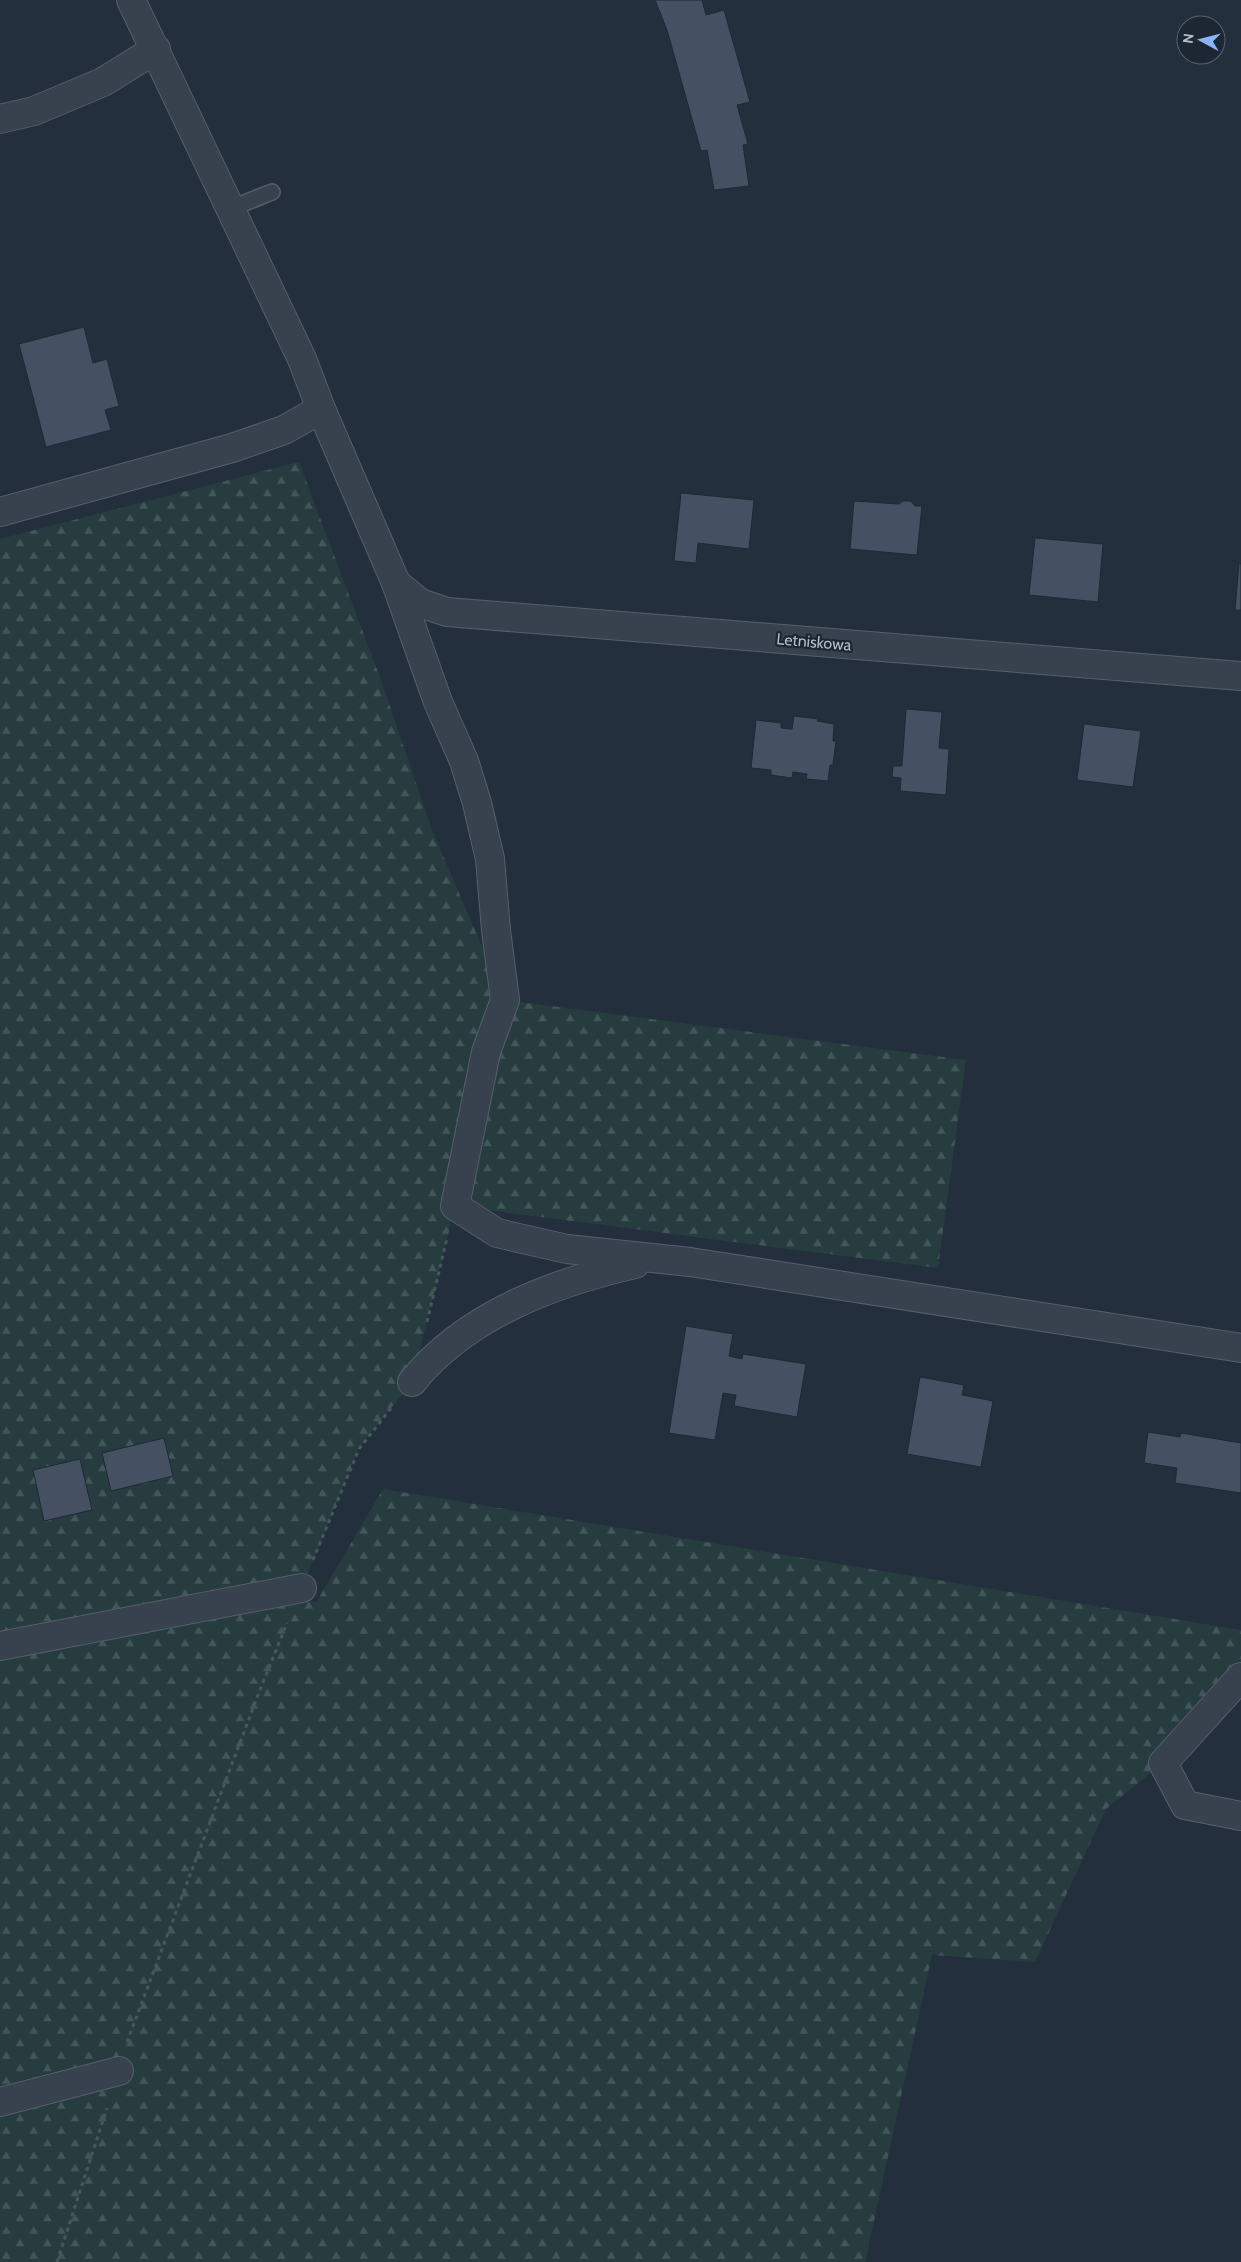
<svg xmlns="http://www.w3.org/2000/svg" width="1241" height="2262" font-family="Cabin,sans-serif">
<defs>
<pattern id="forest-firs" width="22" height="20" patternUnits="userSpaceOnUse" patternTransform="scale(1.25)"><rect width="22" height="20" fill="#263c3f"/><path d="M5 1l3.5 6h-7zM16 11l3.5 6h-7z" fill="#435659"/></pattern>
</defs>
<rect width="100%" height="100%" fill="#242f3e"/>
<polygon fill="url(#forest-firs)" points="299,462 381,680 432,830 505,1000 966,1060 938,1268 455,1206 412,1382 358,1449 302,1588 25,1641 317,1601 383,1489 1241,1630 1241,1677 1163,1763 1106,1809 1035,1962 932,1955 865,2262 0,2262 0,539"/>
<g fill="#455162" stroke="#1f2835">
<polygon points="655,0 702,0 706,15 724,10 750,102 737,105 748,144 743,145 749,186 714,190 707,150 701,151 667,30"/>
<polygon points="84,327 93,363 107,359 119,406 105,410 111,430 46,447 19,344"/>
<polygon points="681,493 754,500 749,549 698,543 696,563 674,561"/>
<polygon points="854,501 899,504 903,501 911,501 915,506 922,506 917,555 850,549"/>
<polygon points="1035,538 1103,544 1098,602 1029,595"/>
<polygon points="1239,563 1241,564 1241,610 1235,610"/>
<polygon points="906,709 942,712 939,748 949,749 946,795 900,791 901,778 892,777 893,766 902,766"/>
<polygon points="794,716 818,719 817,721 834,724 833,741 836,741 833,765 830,765 828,781 806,779 807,774 793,772 792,778 771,775 771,770 751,768 756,720 781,723 781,728 792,729"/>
<polygon points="1084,724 1141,731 1133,787 1077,780"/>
<polygon points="686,1326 733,1334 729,1356 742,1359 743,1354 806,1364 797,1417 734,1406 736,1395 723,1393 715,1440 669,1433"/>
<polygon points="920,1377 964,1385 962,1395 993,1401 981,1467 907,1454"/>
<polygon points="1148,1432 1180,1437 1181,1433 1241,1443 1241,1493 1175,1483 1177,1468 1144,1463"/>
<polygon points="164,1438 173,1476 111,1491 102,1453"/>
<polygon points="80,1459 92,1510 44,1521 33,1470"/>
</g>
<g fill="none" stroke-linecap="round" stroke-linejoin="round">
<g stroke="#565f6c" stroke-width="18">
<polyline id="lane" points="232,208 272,192"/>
</g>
<g stroke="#565f6c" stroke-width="30">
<g id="street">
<polyline points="131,0 302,359 321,409 396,583 438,702 464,761 477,803 490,859 496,930 505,1000 486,1052 455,1206 497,1233 567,1249 690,1262 1241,1348"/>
<polyline points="0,119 34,111 103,82 156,49"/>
<polyline points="0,512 232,448 284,430 321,409"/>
<polyline points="396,583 420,603 447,612 1241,676"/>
<path d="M412,1382C466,1315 553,1283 635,1264"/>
<polyline points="0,1646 302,1588"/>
<polyline points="1241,1677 1163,1763 1185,1805 1241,1816"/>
<polyline points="0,2102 119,2071"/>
</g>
</g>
<g stroke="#44595c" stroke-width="3" stroke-dasharray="4 4" stroke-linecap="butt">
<polyline points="427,1322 447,1238"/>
<polyline points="313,1560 359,1449 392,1407"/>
<polyline points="127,2042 258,1695 287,1623"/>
<polyline points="57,2262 107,2108"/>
</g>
<use href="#lane" stroke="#38414e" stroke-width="15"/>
<use href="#street" stroke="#38414e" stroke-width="28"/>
</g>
<g text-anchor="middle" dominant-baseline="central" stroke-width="4.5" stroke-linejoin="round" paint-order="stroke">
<g font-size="16" fill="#b4bcc9" stroke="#1d2633">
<text transform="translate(814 642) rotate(5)">Letniskowa</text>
</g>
</g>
<g transform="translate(1201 40) rotate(277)"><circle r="24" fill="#1d2633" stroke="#59626f"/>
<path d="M0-4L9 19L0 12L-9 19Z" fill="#8ab4f8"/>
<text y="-8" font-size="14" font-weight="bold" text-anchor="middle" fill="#b4bcc9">N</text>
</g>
</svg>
